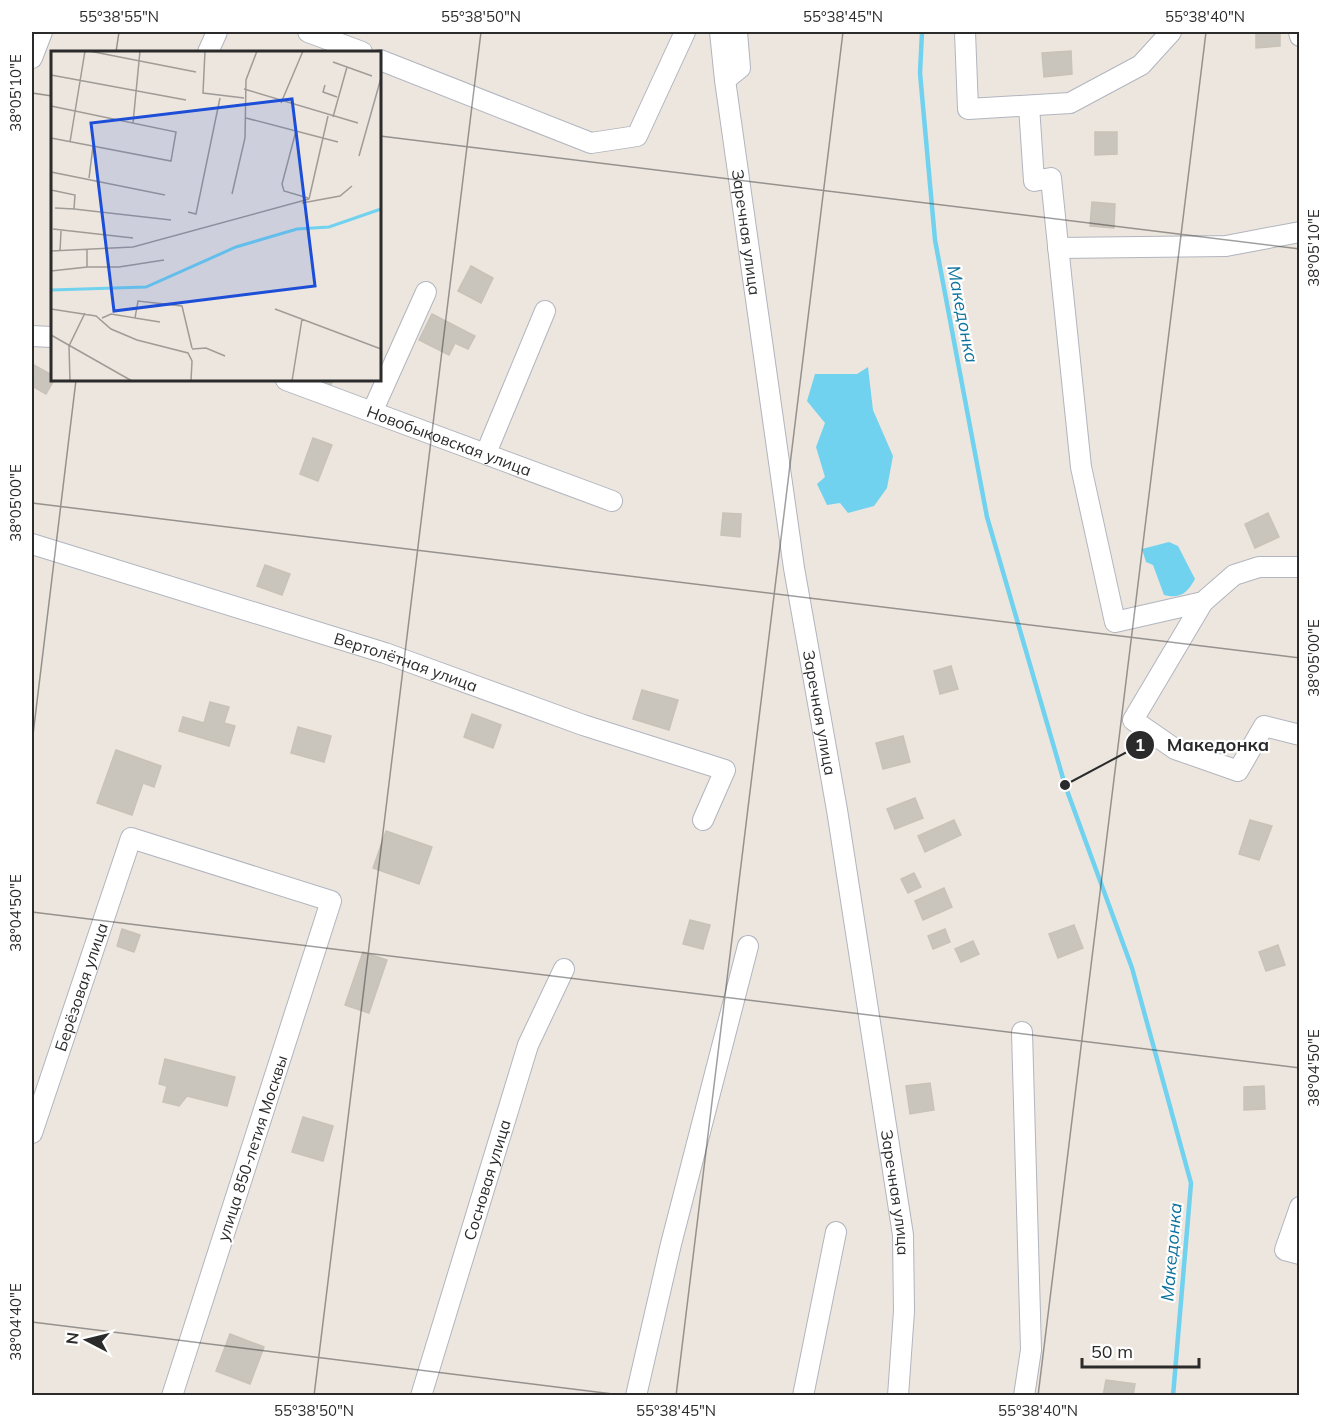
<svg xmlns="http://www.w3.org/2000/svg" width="1331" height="1427" font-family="Mulish,sans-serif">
<rect width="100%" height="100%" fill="#ede6de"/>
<g fill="#71d2ef">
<polygon points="868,367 873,410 893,456 887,488 874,506 848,513 840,503 827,505 817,484 825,477 816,447 825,423 807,401 815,374 857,374"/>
<path d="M1169,542L1178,546L1195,579C1187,593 1181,599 1164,595L1153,565L1146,562L1142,549Z"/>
</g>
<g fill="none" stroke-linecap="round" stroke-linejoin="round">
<polyline stroke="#71d2ef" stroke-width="4.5" points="922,32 920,73 935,240 987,517 1065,785 1132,968 1191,1183 1173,1396"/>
</g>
<g fill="#c9c4bc" stroke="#c9c2b7" stroke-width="1.5">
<polygon points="1256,32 1280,32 1280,46 1256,48"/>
<polygon points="1071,51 1072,74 1044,77 1042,53"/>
<polygon points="1095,132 1117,132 1117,154 1095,155"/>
<polygon points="1092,202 1115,204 1114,228 1090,226"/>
<polygon points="471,266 493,278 481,303 458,291"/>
<polygon points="432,314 475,336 468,349 455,343 449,355 419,340"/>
<polygon points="32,364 52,375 54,380 46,394 32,386"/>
<polygon points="316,380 333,380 330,387"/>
<polygon points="313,438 332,445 318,481 300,474"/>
<polygon points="723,513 741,514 740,537 721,535"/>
<polygon points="1268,513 1279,537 1255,548 1245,524"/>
<polygon points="265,565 290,574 282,595 257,586"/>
<polygon points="951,666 958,689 940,694 934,671"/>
<polygon points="642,690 678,700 669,730 633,719"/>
<polygon points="210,702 229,707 224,723 235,726 229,746 179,731 183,717 204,723"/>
<polygon points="472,714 501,725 493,748 464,737"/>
<polygon points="298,727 331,736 324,762 291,753"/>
<polygon points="903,736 910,762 883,769 876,743"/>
<polygon points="116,750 161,766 154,787 143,783 132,815 97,803"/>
<polygon points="915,798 923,818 895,829 887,809"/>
<polygon points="954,820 961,835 925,852 918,836"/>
<polygon points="1250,820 1272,826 1259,860 1239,854"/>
<polygon points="386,831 432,847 419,884 373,868"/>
<polygon points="914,873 921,887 908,893 901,879"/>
<polygon points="944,888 952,907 923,920 915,901"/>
<polygon points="690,920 710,925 703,949 683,944"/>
<polygon points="1074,925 1083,948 1058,958 1049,934"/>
<polygon points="122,929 140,935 134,952 117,946"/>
<polygon points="945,929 950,942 933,949 928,936"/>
<polygon points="973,941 979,954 961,962 955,949"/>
<polygon points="1278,945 1285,965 1266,971 1259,952"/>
<polygon points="363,952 387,960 369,1013 345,1005"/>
<polygon points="165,1059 235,1077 227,1106 187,1096 179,1106 163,1102 167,1086 159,1084"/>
<polygon points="930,1083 934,1110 910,1114 906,1086"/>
<polygon points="1264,1086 1265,1109 1244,1110 1244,1087"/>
<polygon points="303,1117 333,1126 323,1161 292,1152"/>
<polygon points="230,1334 264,1347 250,1384 216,1371"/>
<polygon points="1106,1380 1135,1384 1133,1396 1103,1396"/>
</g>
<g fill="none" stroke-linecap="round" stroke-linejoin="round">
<g stroke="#b1b5bf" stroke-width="22">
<g id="minor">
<polyline points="308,32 362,52"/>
<path id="s1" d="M720,32L725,80L794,568L837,810L903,1235L904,1311L898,1396"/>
<polyline points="965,32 968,109 1070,103 1141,65 1171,32"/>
<polyline points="1299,32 1300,36"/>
<polyline points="208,52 217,32"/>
<polyline points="32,58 42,32"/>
<polyline points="380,60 591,143 637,136 685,32"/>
<polyline points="725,80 740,68 737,32"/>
<polyline points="1029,106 1034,181 1051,178 1081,467 1115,622 1203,602 1234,575 1259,567 1300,567"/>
<polyline points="1058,248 1226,246 1300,232"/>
<polyline points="32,336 52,337"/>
<path id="s2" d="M286,380L612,501"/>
<polyline points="373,410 426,292"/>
<polyline points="486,453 545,311"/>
<path id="s3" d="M32,544L385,653L583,725L725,770L703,820"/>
<polyline points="1203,602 1133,720 1175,749 1238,771 1264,726 1300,735"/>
<polyline points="1022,1032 1031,1350 1024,1396"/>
<path id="s4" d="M32,1133L131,838L331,901L172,1396"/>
<polyline points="1300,1207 1285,1250 1300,1254"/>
<path id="s5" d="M421,1396L528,1045L564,969"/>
<polyline points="636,1396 671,1244 748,946"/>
<polyline points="803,1396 836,1232"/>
</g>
</g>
<use href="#minor" stroke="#fff" stroke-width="20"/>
</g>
<path fill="none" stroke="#2b2b2b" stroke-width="1.5" stroke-opacity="0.45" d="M116,52L119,32M32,93L52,96M380,136L1300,249M32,503L1300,658M32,743L76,380M32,912L1300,1068M32,1322L629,1396M314,1396L481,32M676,1396L843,32M1038,1396L1206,32"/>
<g text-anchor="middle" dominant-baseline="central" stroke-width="4.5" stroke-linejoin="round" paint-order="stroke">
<g font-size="16" fill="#2b2b2b" stroke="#fff">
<text stroke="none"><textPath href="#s1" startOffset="202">Заречная улица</textPath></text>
<text stroke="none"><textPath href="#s2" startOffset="174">Новобыковская улица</textPath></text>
<text stroke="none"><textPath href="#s3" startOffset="392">Вертолётная улица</textPath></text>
<text stroke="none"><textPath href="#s1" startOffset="688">Заречная улица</textPath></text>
<text stroke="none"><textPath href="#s4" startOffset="154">Берёзовая улица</textPath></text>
<text transform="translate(252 1148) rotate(-72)">улица 850-летия Москвы</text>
<text stroke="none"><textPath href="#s5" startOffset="226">Сосновая улица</textPath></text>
<text stroke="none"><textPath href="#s1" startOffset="1174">Заречная улица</textPath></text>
</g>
<g font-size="18" font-style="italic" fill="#0d729e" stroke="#fff">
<text transform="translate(963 314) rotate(79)">Македонка</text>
<text transform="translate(1171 1252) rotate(-85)">Македонка</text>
</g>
</g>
<g transform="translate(51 51)">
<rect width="330" height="330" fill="#ede6de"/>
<path fill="none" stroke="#71d2ef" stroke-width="3" d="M0,239L95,236L185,196L246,178L278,176L330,158"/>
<path fill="none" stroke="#9f9b96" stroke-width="1.5" d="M38,0L145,21M154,0L152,42L193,47M282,11L321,25M0,24L135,49M274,34L272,41L286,46M193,38L307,72M230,52L252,0M0,55L125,81L120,110L0,87M282,66L296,16M195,67L287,91M82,72L89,0M245,80L231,133L233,140L257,147M19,91L34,0M308,105L330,27M0,121L114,144M38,127L42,95M0,139L24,144L23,158L4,157M181,143L194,87L195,29L206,0M258,148L277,65M251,152L289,145L301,135M23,158L120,169M137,161L145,163L169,47M2,178L82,187M0,200L82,196L258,148M9,200L10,180M36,216H68L113,209M0,220L36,216V199M0,258L45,265L60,278L86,289L137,302L141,310L140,330M224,258L330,298M51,267L60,263L84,267L87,250L131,255L141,297M84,267L109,271M0,284L81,330M141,298L155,297L174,305M19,330L18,295L34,262M241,330L251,268"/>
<path fill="#1d4ed8" fill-opacity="0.15" stroke="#1d4ed8" stroke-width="3" d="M241,48L264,235L63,260L40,72Z"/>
<rect width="330" height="330" fill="none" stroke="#2b2b2b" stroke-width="3"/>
</g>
<path fill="none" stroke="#2b2b2b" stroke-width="2" d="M1065 785L1140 745"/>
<g fill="#2b2b2b" stroke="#fff" stroke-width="2">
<circle cx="1065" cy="785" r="6"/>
<circle cx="1140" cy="745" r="15"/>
</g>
<g font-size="18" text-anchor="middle" font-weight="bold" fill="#fff">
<text x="1140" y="751">1</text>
</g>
<g font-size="18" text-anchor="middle" font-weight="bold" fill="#2b2b2b" stroke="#fff" stroke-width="4.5" stroke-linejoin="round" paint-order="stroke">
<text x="1218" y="751">Македонка</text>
</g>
<rect width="1331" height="1427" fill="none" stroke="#ffffff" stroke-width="66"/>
<g transform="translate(87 1340) rotate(277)" stroke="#ffffff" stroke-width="4.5" paint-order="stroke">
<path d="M0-4.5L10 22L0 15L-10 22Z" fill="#2b2b2b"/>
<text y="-9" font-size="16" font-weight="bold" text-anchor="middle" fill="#2b2b2b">N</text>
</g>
<path d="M1082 1358v9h117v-9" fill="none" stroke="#2b2b2b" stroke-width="3"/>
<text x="1091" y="1358" font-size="18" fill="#2b2b2b" stroke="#ffffff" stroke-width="4.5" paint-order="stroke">50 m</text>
<rect x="33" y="33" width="1265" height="1361" fill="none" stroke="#2b2b2b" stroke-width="2"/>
<g font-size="15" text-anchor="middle" fill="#2b2b2b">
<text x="119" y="22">55°38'55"N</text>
<text x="481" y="22">55°38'50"N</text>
<text x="843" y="22">55°38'45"N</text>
<text x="1205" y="22">55°38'40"N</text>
<text transform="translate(16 93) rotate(-90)" y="5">38°05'10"E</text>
<text transform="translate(1314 248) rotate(-90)" y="5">38°05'10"E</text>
<text transform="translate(16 503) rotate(-90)" y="5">38°05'00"E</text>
<text transform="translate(1314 658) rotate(-90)" y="5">38°05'00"E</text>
<text transform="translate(16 913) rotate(-90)" y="5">38°04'50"E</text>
<text transform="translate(1314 1068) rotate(-90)" y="5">38°04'50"E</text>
<text transform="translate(16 1322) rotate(-90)" y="5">38°04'40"E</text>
<text x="314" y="1416">55°38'50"N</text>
<text x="676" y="1416">55°38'45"N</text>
<text x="1038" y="1416">55°38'40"N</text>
</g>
</svg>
